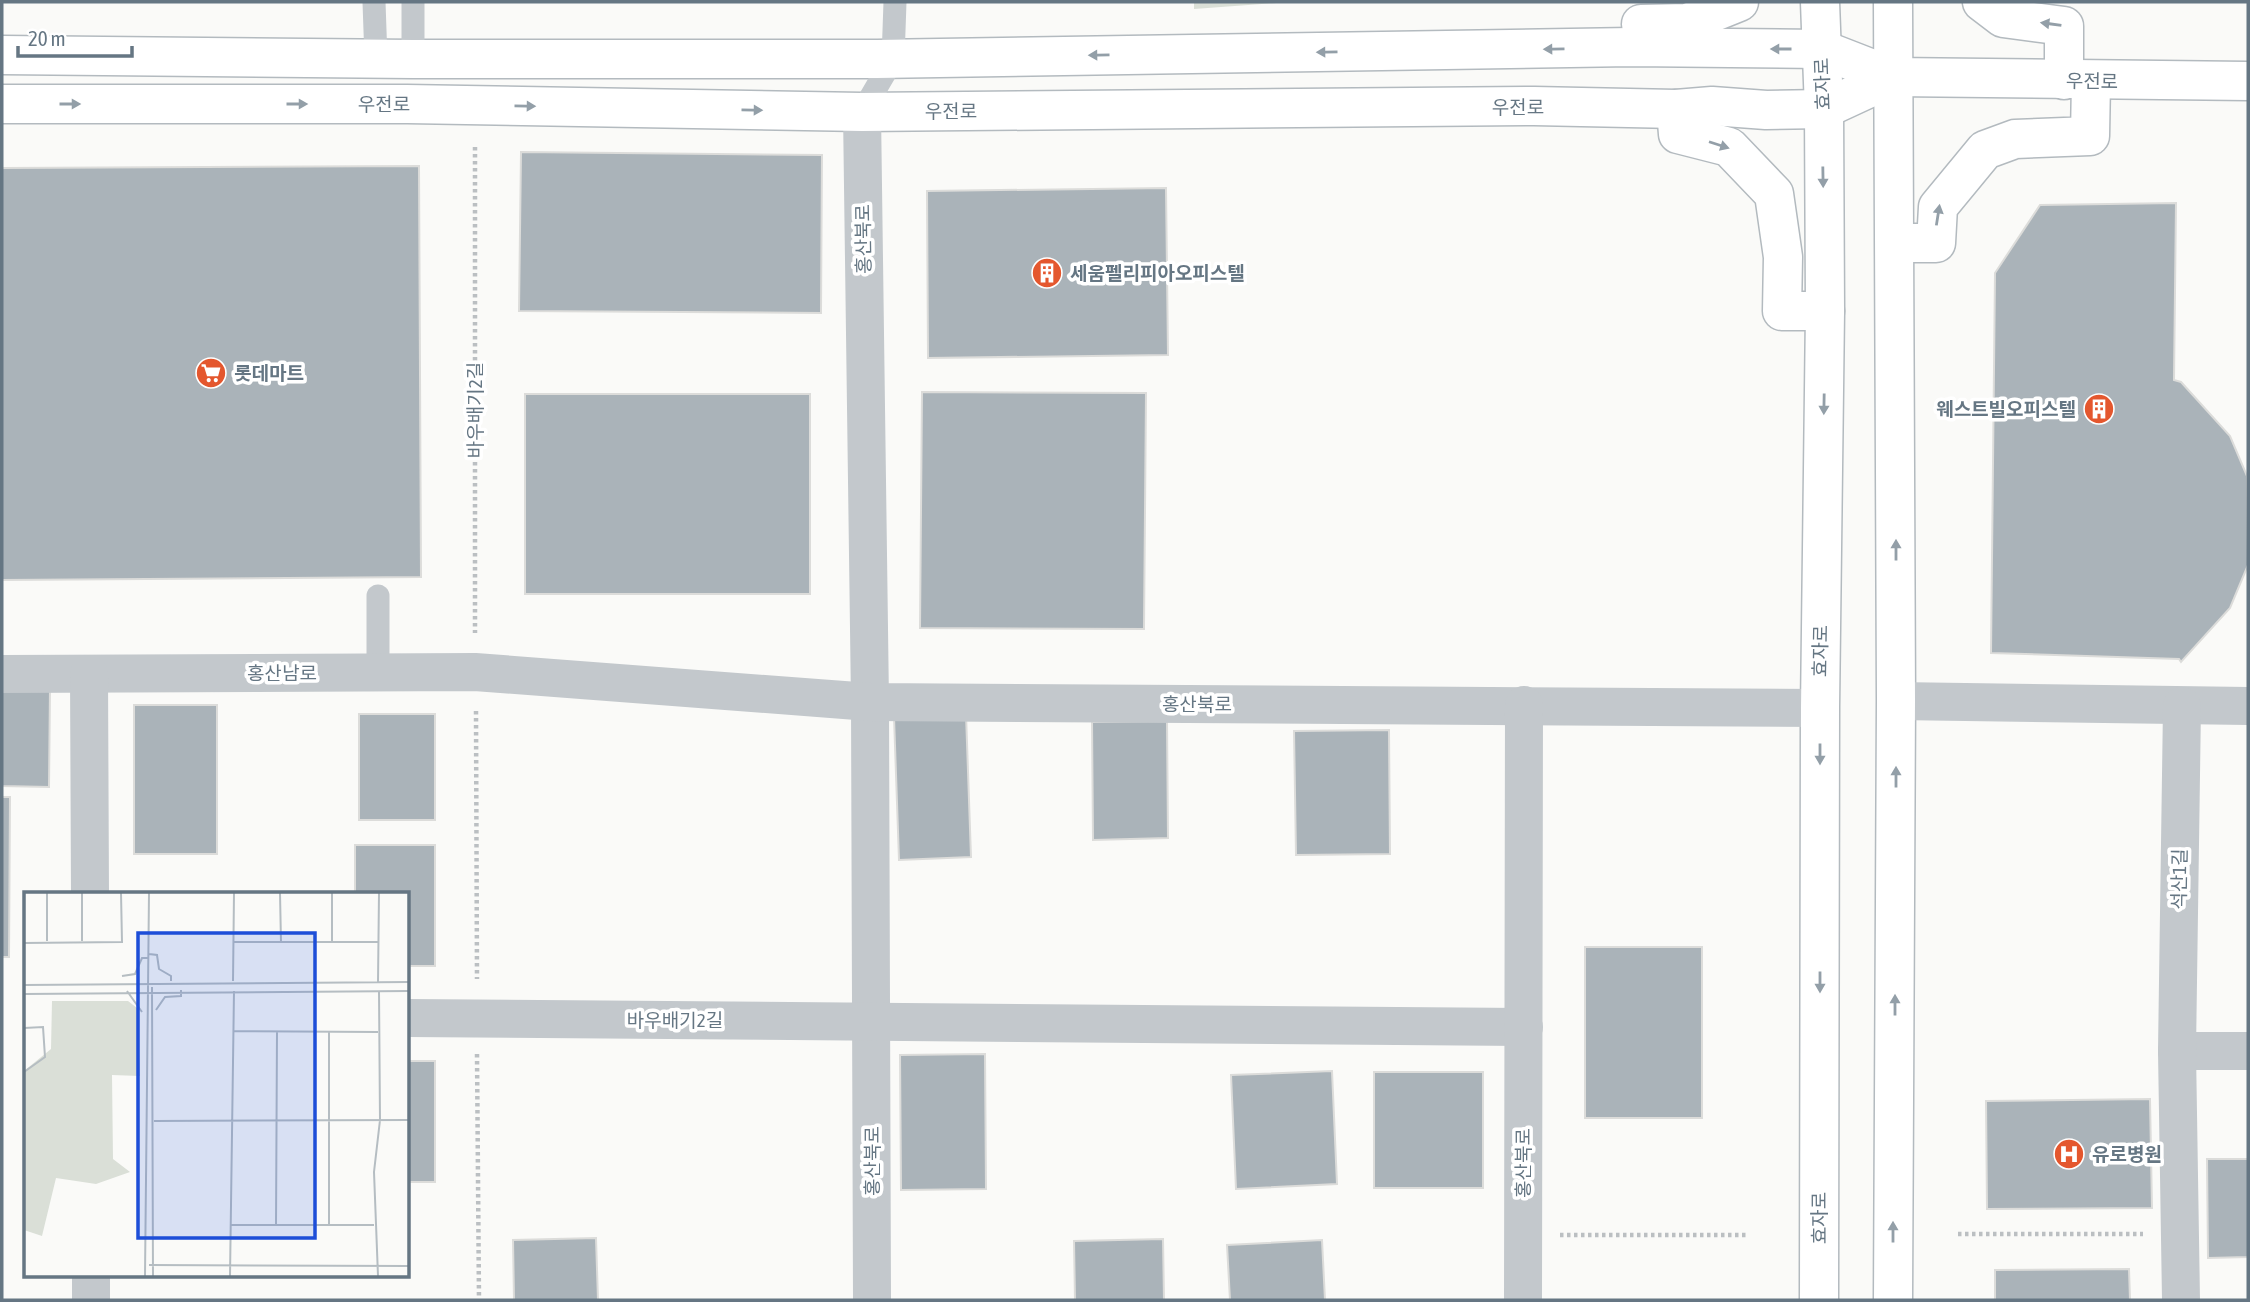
<svg xmlns="http://www.w3.org/2000/svg" width="2250" height="1302" font-family="'Asap Condensed','Noto Sans KR',sans-serif">
<rect width="100%" height="100%" fill="#fafaf8"/>
<polygon fill="#dadfd7" points="1194,2 1289,2 1194,9"/>
<g fill="#aab3b9" stroke="#dcdcda" stroke-width="2">
<polygon points="521,152 822,155 821,313 519,311"/>
<polygon points="419,166 421,577 2,580 2,168"/>
<polygon points="1166,188 1168,355 928,358 927,191"/>
<polygon points="2176,203 2174,380 2181,382 2230,436 2247,476 2248,565 2230,608 2181,662 2179,659 1991,653 1995,273 2040,205"/>
<polygon points="922,392 1146,393 1144,629 920,628"/>
<rect x="525" y="394" width="285" height="200"/>
<polygon points="2,687 50,688 49,787 2,786"/>
<rect x="134" y="705" width="83" height="149"/>
<rect x="359" y="714" width="76" height="106"/>
<polygon points="966,714 971,857 899,860 894,717"/>
<polygon points="1167,721 1168,838 1093,840 1092,722"/>
<polygon points="1389,730 1390,854 1296,855 1294,731"/>
<polygon points="2,797 10,797 9,957 2,957"/>
<polygon points="355,845 435,845 435,966 408,966 408,894 355,894"/>
<rect x="1585" y="947" width="117" height="171"/>
<polygon points="985,1054 986,1189 901,1190 900,1055"/>
<rect x="408" y="1061" width="27" height="121"/>
<polygon points="1332,1071 1337,1184 1236,1189 1231,1075"/>
<rect x="1374" y="1072" width="109" height="116"/>
<polygon points="2150,1099 2152,1208 1987,1209 1986,1101"/>
<polygon points="2207,1159 2248,1159 2248,1257 2208,1258"/>
<polygon points="596,1238 598,1300 514,1300 513,1240"/>
<polygon points="1163,1239 1164,1300 1075,1300 1074,1241"/>
<polygon points="1322,1240 1325,1300 1230,1300 1227,1245"/>
<polygon points="2129,1269 2130,1300 1995,1300 1995,1270"/>
</g>
<g fill="none" stroke-linecap="round" stroke-linejoin="round">
<g stroke="#b3babf" stroke-width="41">
<g id="secondary">
<polyline points="1982,2 2003,18 2064,26 2064,80"/>
<polyline points="1641,24 1687,23 1739,2"/>
<polyline points="2,55 413,59 877,59 1631,47 1821,49 1893,77 2248,81"/>
<polyline points="2,104 407,104 862,112 1534,106 1676,109 1712,106 1766,110 1824,109 1893,77"/>
<polyline points="1676,109 1678,134 1729,147 1774,194 1783,257 1782,311 1825,311"/>
<polyline points="1895,243 1936,243 1938,207 1985,150 2015,139 2090,136 2091,81"/>
<polyline points="1819,1300 1820,708 1825,311 1824,109 1820,2"/>
<polyline points="1893,1300 1896,701 1893,2"/>
</g>
</g>
<g stroke="#bbbfc2" stroke-width="4.5" stroke-dasharray="3.5 3.5" stroke-linecap="butt">
<polyline points="475,147 475,633"/>
<polyline points="476,711 477,979"/>
<polyline points="477,1054 479,1300"/>
<polyline points="1958,1234 2143,1234"/>
<polyline points="1560,1235 1748,1235"/>
</g>
<g stroke="#c3c8cc" stroke-width="23">
<polyline points="374,2 376,59"/>
<polyline points="413,59 413,2"/>
<polyline points="862,112 893,59 895,2"/>
<polyline points="378,596 378,672"/>
</g>
<g stroke="#c3c8cc" stroke-width="38">
<polyline points="862,112 870,702 872,1300"/>
<polyline points="2,674 475,672 870,702 1820,708"/>
<polyline points="89,674 90,894"/>
<polyline points="1896,701 2248,706"/>
<polyline points="408,1018 1524,1027"/>
<polyline points="2177,1051 2248,1051"/>
<polyline points="91,1276 91,1300"/>
<polyline points="1523,1300 1524,705"/>
<polyline points="2181,1300 2177,1051 2182,706"/>
</g>
<use href="#secondary" stroke="#fff" stroke-width="38"/>
</g>
<defs><path id="oneway-solid" d="M-6-.8H1V-3.2L6.5 0L1 3.2V.8H-6Z" transform="scale(1.75)"/></defs>
<g fill="#939fa8">
<use href="#oneway-solid" transform="translate(2051 24) rotate(-172)"/>
<use href="#oneway-solid" transform="translate(1554 49) rotate(179)"/>
<use href="#oneway-solid" transform="translate(1781 49) rotate(180)"/>
<use href="#oneway-solid" transform="translate(1327 52) rotate(179)"/>
<use href="#oneway-solid" transform="translate(1099 55) rotate(179)"/>
<use href="#oneway-solid" transform="translate(70 104)"/>
<use href="#oneway-solid" transform="translate(297 104)"/>
<use href="#oneway-solid" transform="translate(525 106) rotate(1)"/>
<use href="#oneway-solid" transform="translate(752 110) rotate(1)"/>
<use href="#oneway-solid" transform="translate(1719 145) rotate(18)"/>
<use href="#oneway-solid" transform="translate(1823 177) rotate(89)"/>
<use href="#oneway-solid" transform="translate(1938 215) rotate(-81)"/>
<use href="#oneway-solid" transform="translate(1824 404) rotate(91)"/>
<use href="#oneway-solid" transform="translate(1896 550) rotate(-90)"/>
<use href="#oneway-solid" transform="translate(1820 754) rotate(90)"/>
<use href="#oneway-solid" transform="translate(1896 777) rotate(-90)"/>
<use href="#oneway-solid" transform="translate(1820 982) rotate(90)"/>
<use href="#oneway-solid" transform="translate(1895 1005) rotate(-90)"/>
<use href="#oneway-solid" transform="translate(1893 1232) rotate(-90)"/>
</g>
<defs>
<g id="building-disc" transform="scale(1.575)"><circle r="9.5" fill="#e4572e" stroke="#fff"/><path d="M-4-6H4V6H1V3H-1V6H-4ZM-2.5-4.3h1.7v1.8h-1.7ZM.8-4.3h1.7v1.8H.8ZM-2.5-1h1.7V.8h-1.7ZM.8-1h1.7V.8H.8Z" fill="#fff"/></g>
<g id="supermarket-disc" transform="scale(1.575)"><circle r="9.5" fill="#e4572e" stroke="#fff"/><path d="M-6-5.5h2.5l.6 2H6L4.5 2H-2.5L-4.4-4H-6ZM-1.5 3.2a1.3 1.3 0 1 0 .1 0ZM3 3.2a1.3 1.3 0 1 0 .1 0Z" fill="#fff"/></g>
<g id="hospital-disc" transform="scale(1.575)"><circle r="9.5" fill="#e4572e" stroke="#fff"/><path d="M-5-5h3v3.5h4V-5h3V5h-3V1.5h-4V5h-3Z" fill="#fff"/></g>
</defs>
<g fill-rule="evenodd">
<use href="#building-disc" x="1047" y="273"/>
<use href="#supermarket-disc" x="211" y="373"/>
<use href="#building-disc" x="2099" y="409"/>
<use href="#hospital-disc" x="2069" y="1154"/>
</g>
<g text-anchor="middle" dominant-baseline="central" stroke-width="7" stroke-linejoin="round" paint-order="stroke">
<g font-size="19" fill="#657683" stroke="#fff">
<text transform="translate(2092 81) rotate(1)">우전로</text>
<text transform="translate(1822 84) rotate(-92)">효자로</text>
<text x="384" y="104">우전로</text>
<text x="1518" y="107">우전로</text>
<text x="951" y="111">우전로</text>
<text transform="translate(863 239) rotate(-91)">홍산북로</text>
<text transform="translate(475 410) rotate(-90)">바우배기2길</text>
<text transform="translate(1820 651) rotate(-89)">효자로</text>
<text x="282" y="673">홍산남로</text>
<text x="1197" y="704">홍산북로</text>
<text transform="translate(2179 879) rotate(-89)">석산1길</text>
<text x="675" y="1020">바우배기2길</text>
<text transform="translate(872 1161) rotate(-90)">홍산북로</text>
<text transform="translate(1523 1163) rotate(-90)">홍산북로</text>
<text transform="translate(1819 1218) rotate(-90)">효자로</text>
</g>
<g font-size="19" font-weight="bold" fill="#657683" stroke="#fff" text-anchor="start">
<text x="1070" y="273">세움펠리피아오피스텔</text>
<text x="234" y="373">롯데마트</text>
<text x="2076" y="409" text-anchor="end">웨스트빌오피스텔</text>
<text x="2092" y="1154">유로병원</text>
</g>
</g>
<g transform="translate(24 892)">
<rect width="385" height="385" fill="#fafaf8"/>
<path d="M28,109H104L113,116L116,184L88,183L89,267L106,280L72,292L32,286L18,344L0,338V179L27,157Z" fill="#dadfd7"/>
<path fill="none" stroke="#b5bdc2" stroke-width="2" d="M23,1V49M256,1L257,51M58,49V1M210,50H355M308,50V1M0,51L98,50L97,1M125,62L133,63L135,77L147,84V89M98,84L111,82L118,66H125M209,89L210,1M354,90L355,1M0,93L385,90M128,95L129,384M103,99L118,120M0,102L385,99M132,118L141,105L157,104V98M0,136L19,135L21,165L0,180M210,139L354,140M130,229L385,228M206,333H350M252,333L253,139M305,333V139M125,373L385,374M121,384L125,1M206,384L210,99M354,384L350,280L356,228L355,99"/>
<path fill="#1d4ed8" fill-opacity="0.15" stroke="#1d4ed8" stroke-width="3.5" d="M114,41H291V346H114Z"/>
<rect width="385" height="385" fill="none" stroke="#657683" stroke-width="3.5"/>
</g>
<rect width="2250" height="1302" fill="none" stroke="#657683" stroke-width="7"/>
<path d="M18 46v10h114v-10" fill="none" stroke="#657683" stroke-width="3.5"/>
<text x="28" y="46" font-size="21" fill="#657683" stroke="#ffffff" stroke-width="5" paint-order="stroke">20 m</text>
</svg>
